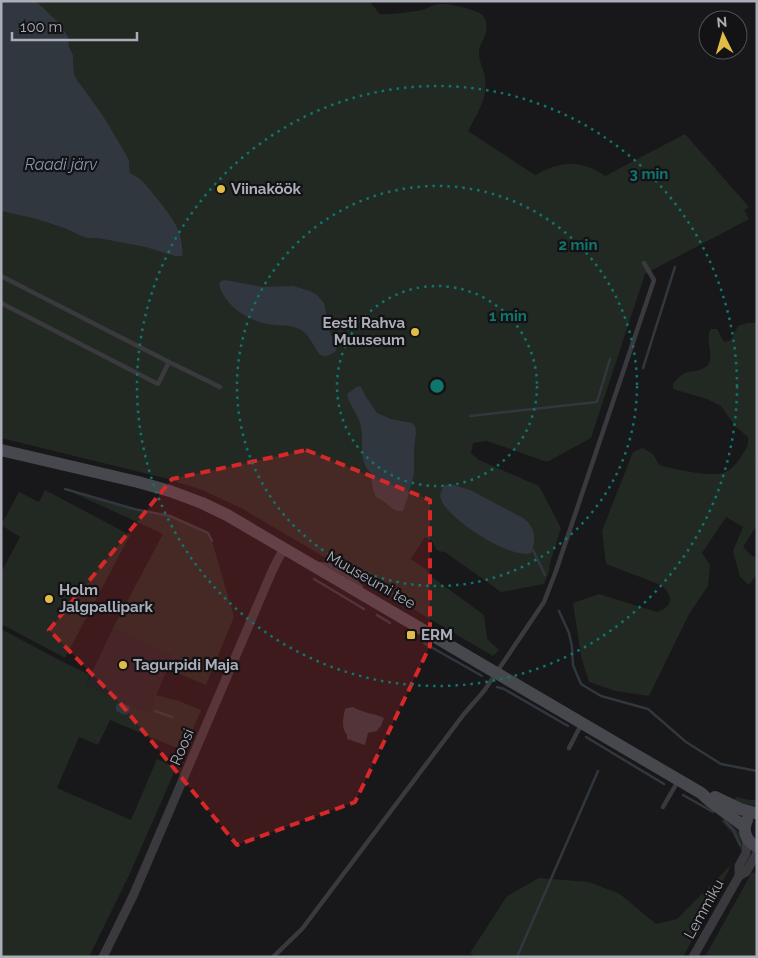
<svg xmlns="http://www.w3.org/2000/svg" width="758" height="958" font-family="Raleway,sans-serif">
<rect width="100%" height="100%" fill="#181719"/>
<polygon fill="#242326" points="113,628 173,655 149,713 86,685"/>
<g fill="#222923">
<path d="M36,1H369L380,14C393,15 409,12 422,10C428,8 434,4 440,4C448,3 475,9 481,14C484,16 486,20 486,23C489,37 479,42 479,52C479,64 484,68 485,78C488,100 477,113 468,131L535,175C542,172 549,167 557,166C574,161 591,166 605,176L685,134L749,207L744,210L749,219L645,274L591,438L547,462L487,441L473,443L471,453L479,460L539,486L561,528L549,566L550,569L544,584L501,592L445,552C438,552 435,549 433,542L425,537L411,559L427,570L432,577L484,615L487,639L499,650L493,656L241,508L202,490L164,478L1,438V211L36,219L64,228L79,235L87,238H97L145,247L175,255L179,256L183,247L178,228L155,196L139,178L130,173L129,160L124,151L81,85L78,82L74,73L73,55L69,46L68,35L59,23Z"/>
<path d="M747,323H755L757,325V459L755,463L757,464V525L743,547L751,555L757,558V574L749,585L740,577L733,551L743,527L726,517L702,553L710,565L708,586L689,614L649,696L616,691L589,682L581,656L573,603L599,594L657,612C674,607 673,595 661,585L606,564L602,531L633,452L643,448L654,455L659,465C674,469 711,478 726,472C733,468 738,462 742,455C746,449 749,445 748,437L735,426L721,406L707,399L673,389V384C677,380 680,375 685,373C692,371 702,371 708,365C715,356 704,340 711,329H717L724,342L731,340L738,326Z"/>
<polygon points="65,489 134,509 170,516 208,533 212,541 234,617 206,685 167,669 172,655 113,628 163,534"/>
<polygon points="45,490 130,535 65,658 1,624 1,573 20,537 1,525 19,492 39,502"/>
<polygon points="1,629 65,663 90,675 86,685 149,713 156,695 179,701 201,710 184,751 110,720 98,745 79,737 57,788 131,820 157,759 176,768 131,871 89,957 1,957"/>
<polygon points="737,797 750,800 757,800 757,806 731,802 734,799"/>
<path d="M722,818C736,828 745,833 742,852L733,834L722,822Z"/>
<polygon points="732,864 683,957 476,957 470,953 507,896 539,878 589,882 620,894 656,924 677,919"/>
<polygon points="752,872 757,874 757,957 705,957"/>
</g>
<g fill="#31373e">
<path d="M1,1H36L59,23L68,36L69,46L73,55L74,73L78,82L81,85L103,116L124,151L129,160L130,173C133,175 137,176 140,179C149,187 174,219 178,229C181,236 184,250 182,256H175L145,247L97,238H87L79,235L64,228L36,219L1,211Z"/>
<path d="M225,280L262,287L293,286L310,291L317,295L324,303L331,335L337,344L336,351C331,355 325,358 319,354C314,346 309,335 301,330C291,324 278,326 267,324C247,320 224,305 219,284L221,281Z"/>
<path d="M358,386L361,387L366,397L377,413L391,419L412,423L415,426L416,432L414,449V474L407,499L403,511C393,513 390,505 383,501C381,499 378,499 376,497C372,492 372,478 371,473C358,463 364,441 361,427C359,415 349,405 347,394Z"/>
<path d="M451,484L470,490L523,518C535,527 537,539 531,553C513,561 446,518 441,499C439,494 442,489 445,485Z"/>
<polygon points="120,702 130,707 128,714 125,715 116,711 116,705"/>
<path d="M353,707C363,713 373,713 384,718L381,726L379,728L377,731L368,733L365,745L347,739V735C341,729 343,717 345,709L347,708Z"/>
</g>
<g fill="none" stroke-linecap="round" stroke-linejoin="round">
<g stroke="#31373e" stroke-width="2.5">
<polyline points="643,368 675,267"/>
<polyline points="470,416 597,402 610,359"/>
<polyline points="65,489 134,509 170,516 208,533 212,541"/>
<polyline points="533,550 545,575"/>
<polyline points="314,579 364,609"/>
<polyline points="559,611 569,633 572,647 573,665 581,684 601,696 648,709 686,742 721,764 757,771"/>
<polyline points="377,615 390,623"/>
<polyline points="424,643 482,676"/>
<polyline points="497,687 504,689 568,726"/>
<polyline points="155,711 172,717"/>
<polyline points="586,737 664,784"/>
<polyline points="683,795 713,812"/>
<polyline points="725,821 734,831 740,845"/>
<polyline points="517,957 598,771"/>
</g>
<g stroke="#39393e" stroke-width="4.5">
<polyline points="1,276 169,362 220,387"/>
<polyline points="1,303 158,384 169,362"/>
<polyline points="318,564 329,565 353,580 361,587"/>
<polyline points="569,748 581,725"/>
<polyline points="663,807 678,781"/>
<polyline points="273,957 302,929 464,714 484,691 544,602 556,571 654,280 644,263"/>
</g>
<g stroke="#39393e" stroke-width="9">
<polyline points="739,876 739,866 746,853 747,839"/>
<polyline points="103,957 133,896 273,569 284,548"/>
<polyline points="693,957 739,876 746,872 757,853"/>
</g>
<g stroke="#47484e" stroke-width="12">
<polyline points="1,450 138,482 170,491 202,503 227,515 701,793 711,802 745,827"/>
<polyline points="715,797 740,809 755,813"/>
<path d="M747,820C742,831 746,841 757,847"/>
</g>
</g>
<path fill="#d62828" fill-opacity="0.2" stroke="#d62828" stroke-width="4" stroke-dasharray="10 6" stroke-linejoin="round" d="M306,450L430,500V646L355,802L237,845L120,703L49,630L172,479Z"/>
<g fill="none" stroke="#0f766e" stroke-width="2.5" stroke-dasharray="2.5 5">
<circle cx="437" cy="386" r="100"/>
<circle cx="437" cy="386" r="200"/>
<circle cx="437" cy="386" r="300"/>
</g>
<g fill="#e1bc47" stroke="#131214" stroke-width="2">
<circle cx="221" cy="189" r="5"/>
<circle cx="415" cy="332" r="5"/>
<circle cx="49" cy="599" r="5"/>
<rect x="406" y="630" width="10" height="10" rx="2.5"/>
<circle cx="123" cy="665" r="5"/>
</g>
<g text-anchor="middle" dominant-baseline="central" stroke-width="4.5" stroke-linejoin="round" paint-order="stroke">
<g font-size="15" font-weight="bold" fill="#abadb8" stroke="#131214" text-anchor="start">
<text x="231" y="189">Viinaköök</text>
<text x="405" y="323" text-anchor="end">Eesti Rahva<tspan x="405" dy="17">Muuseum</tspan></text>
<text x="59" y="590">Holm<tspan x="59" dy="17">Jalgpallipark</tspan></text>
<text x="421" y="635">ERM</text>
<text x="133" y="665">Tagurpidi Maja</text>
</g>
<g font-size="15" fill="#abadb8" stroke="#131214">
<text transform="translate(371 580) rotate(30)">Muuseumi tee</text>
<text transform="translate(182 747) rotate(-67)">Roosi</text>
<text transform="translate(704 909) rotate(-61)">Lemmiku</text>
</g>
<g font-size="16" font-style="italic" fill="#8598af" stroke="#131214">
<text x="61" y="164">Raadi järv</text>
</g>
</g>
<circle cx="437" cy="386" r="8" fill="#0f766e" stroke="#131214" stroke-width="2.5"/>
<g font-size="15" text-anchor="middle" font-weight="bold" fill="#0f766e" stroke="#131214" stroke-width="4.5" stroke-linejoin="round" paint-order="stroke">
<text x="649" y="179">3 min</text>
<text x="578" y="250">2 min</text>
<text x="508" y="321">1 min</text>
</g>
<rect width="758" height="958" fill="none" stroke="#abadb8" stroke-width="5"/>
<g transform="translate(723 35) rotate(355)"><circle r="24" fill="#131214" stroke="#505056"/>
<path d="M0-4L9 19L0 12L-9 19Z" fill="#e1bc47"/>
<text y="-8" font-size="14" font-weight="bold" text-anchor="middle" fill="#abadb8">N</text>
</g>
<path d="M12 32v8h125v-8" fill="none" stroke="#abadb8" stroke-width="2.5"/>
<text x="20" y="32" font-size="15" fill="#abadb8" stroke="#131214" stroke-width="4" paint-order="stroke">100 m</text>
</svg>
